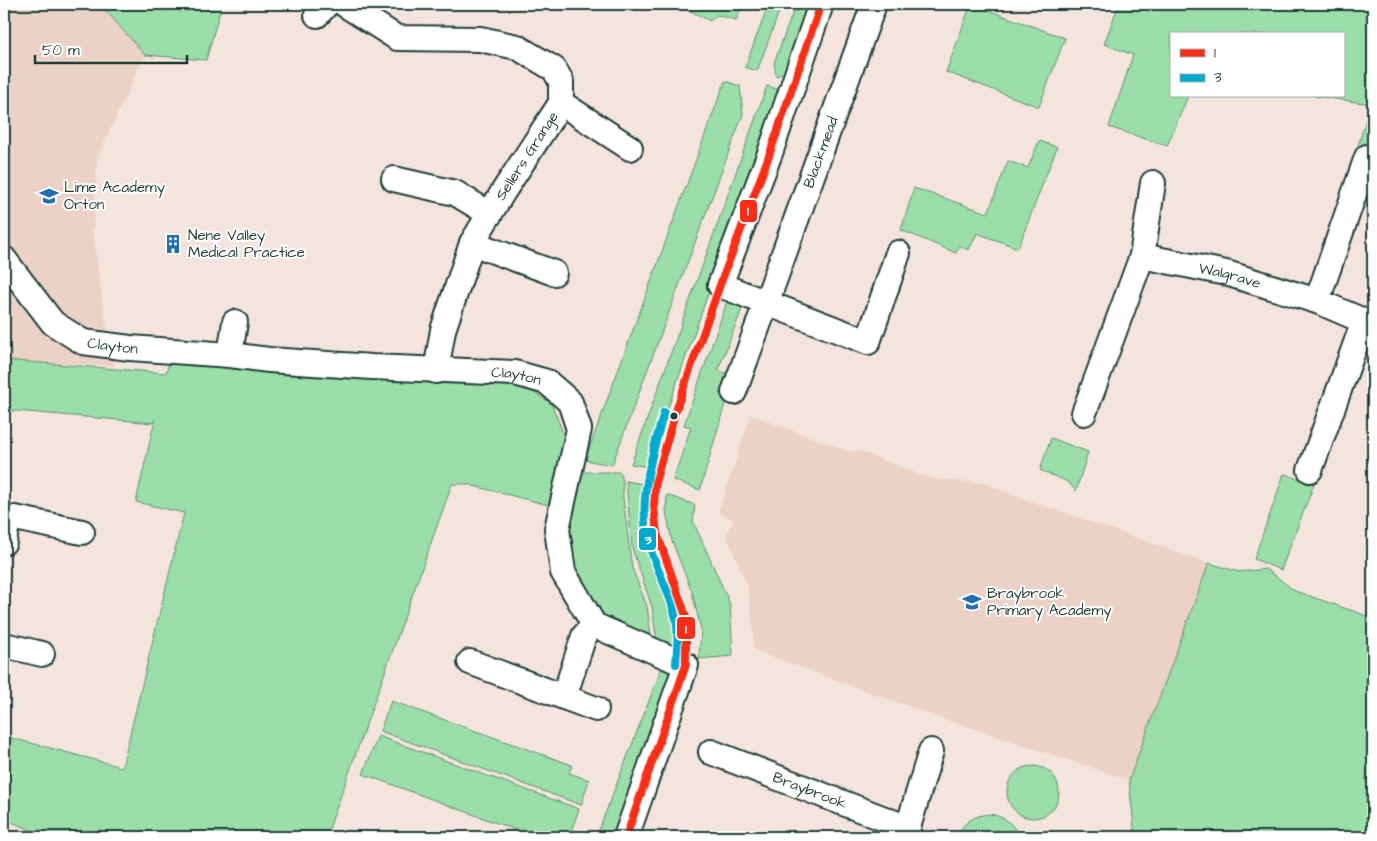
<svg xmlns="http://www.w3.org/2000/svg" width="1377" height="841" font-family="'Architects Daughter',sans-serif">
<rect width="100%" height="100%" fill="#f4e4de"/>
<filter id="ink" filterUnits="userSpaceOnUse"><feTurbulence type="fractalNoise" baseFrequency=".02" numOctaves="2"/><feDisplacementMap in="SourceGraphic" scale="10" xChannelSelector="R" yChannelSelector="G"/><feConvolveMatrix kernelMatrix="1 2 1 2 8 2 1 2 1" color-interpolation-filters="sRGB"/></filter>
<g filter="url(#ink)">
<g fill="#ecd1c7">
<polygon points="4,4 100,4 145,55 97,158 93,234 105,319 114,366 36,363 4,359"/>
<polygon points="751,415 848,451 860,451 931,479 985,483 1010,494 1209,563 1129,780 935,716 754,650 752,618 747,585 726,535 734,520 718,512"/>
</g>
<g fill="#9bdea9" stroke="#5d8e6e">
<polygon points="100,4 222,4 206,60 145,55"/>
<polygon points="681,4 743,4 736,20 717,15 710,21 681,6"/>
<polygon points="769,4 782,4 757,71 745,67"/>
<polygon points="796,4 812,4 787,72 776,76 774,63"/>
<polygon points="971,4 1065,38 1039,107 946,72"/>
<polygon points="1119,4 1373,4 1373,157 1356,152 1371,104 1314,96 1343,96 1343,34 1171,34 1171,96 1188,96 1167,146 1109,127 1133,55 1104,44"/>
<polygon points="725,81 740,86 743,114 612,465 585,460"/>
<polygon points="767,86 780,90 647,467 631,464"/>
<polygon points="1039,141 1057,147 1018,248 977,233 969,250 959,246 956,253 901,230 914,188 988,213 1008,161 1028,168"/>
<polygon points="728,299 744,304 718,370 733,376 700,490 673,480 691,427 684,425"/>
<polygon points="171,355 520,384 551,403 564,435 565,461 556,507 466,484 452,484 326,837 48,837 4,819 4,736 122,767 184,513 136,502 155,419 154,423 4,410 4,360 166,373"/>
<polygon points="1051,438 1088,452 1076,491 1068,482 1040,470"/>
<polygon points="575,472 620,472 623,481 623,498 632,568 647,606 652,644 599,617 566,568 562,521"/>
<polygon points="1284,474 1314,484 1281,570 1254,559"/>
<path d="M626,481L643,484C641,507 644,531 652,553C658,570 667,586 672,604C676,619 675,635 675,650L657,642L652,607L632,548Z"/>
<polygon points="667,495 695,505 693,521 730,604 733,656 699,659 701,629 692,592 672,541 666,511"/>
<polygon points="1209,563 1239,572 1266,569 1295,591 1373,618 1373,837 1135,837 1129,780"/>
<polygon points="663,665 672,678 612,837 596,837"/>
<polygon points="391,701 572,765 569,773 589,780 581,805 380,731"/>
<polygon points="378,736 579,809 569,837 535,837 363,774"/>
<circle cx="1033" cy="792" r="26"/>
<path d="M990,814C1005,817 1013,823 1019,837H957C963,822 974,815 990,814Z"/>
</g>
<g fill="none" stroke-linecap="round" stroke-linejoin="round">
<g stroke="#1f3d34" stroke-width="28">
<g id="minor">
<polyline points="344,4 397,38 480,39 517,47 554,69 561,81 561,103 503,192 472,243 443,330 436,371"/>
<polyline points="821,4 770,153 720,285 868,342 898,253"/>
<polyline points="317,15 327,4"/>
<polyline points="561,103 630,148"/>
<polyline points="394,179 455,193 490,214"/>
<polyline points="472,243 554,273"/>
<path id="s1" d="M1142,256L1226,273L1317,301L1373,325"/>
<path id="s2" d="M4,259L53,323L83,342L130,348L230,355L269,360L372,367L515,373L547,382L570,402L579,429L557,529L563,572L594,625L686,665L626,837"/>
<polyline points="1317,301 1367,157"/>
<polyline points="230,355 235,322"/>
<path id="s3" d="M734,392L874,4"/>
<polyline points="1084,413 1142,256 1153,183"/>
<polyline points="1310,470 1364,321"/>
<polyline points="4,542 7,524 15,518 82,532"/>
<polyline points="4,645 42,654"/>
<polyline points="470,662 596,709"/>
<polyline points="564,697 584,636 594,625"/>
<path id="s4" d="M711,752L908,828"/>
<polyline points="905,837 931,751"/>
</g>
</g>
<use href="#minor" stroke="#fff" stroke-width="24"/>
<g stroke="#fff" stroke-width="11">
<polyline id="bus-1" points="626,837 686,665 686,616 657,533 654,506 656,480 676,410 720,285 770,153 821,4"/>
</g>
<g stroke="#fff" stroke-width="11">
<path id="bus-2" d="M664,412C653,451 640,491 646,532C651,562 670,589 676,619C679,633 677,649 676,664"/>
</g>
<use href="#bus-1" stroke="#f92e18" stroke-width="8"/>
<use href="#bus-2" stroke="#00a9ce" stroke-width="8"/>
</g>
</g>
<defs>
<g id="school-bare" transform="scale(1.5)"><path d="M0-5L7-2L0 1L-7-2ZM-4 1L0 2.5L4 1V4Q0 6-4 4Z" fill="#1f6fb2" stroke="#fff" stroke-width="2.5" paint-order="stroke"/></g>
<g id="building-bare" transform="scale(1.5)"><path d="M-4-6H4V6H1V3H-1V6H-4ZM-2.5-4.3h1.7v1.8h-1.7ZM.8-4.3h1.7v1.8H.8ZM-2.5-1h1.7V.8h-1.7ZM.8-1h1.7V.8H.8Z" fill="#1f6fb2" stroke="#fff" stroke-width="2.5" paint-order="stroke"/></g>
</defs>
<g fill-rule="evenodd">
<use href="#school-bare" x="49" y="196"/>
<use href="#building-bare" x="173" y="244"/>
<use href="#school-bare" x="972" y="602"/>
</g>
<circle fill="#1f3d34" stroke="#fff" stroke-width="2" cx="674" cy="416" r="4.5"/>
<g text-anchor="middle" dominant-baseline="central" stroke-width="4" stroke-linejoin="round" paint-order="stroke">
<g font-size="15" fill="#1f3d34" stroke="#fff">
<text stroke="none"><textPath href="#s3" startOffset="255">Blackmead</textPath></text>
<text transform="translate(527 156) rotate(-57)">Sellers Grange</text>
<text stroke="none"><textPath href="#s1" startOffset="90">Walgrave</textPath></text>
<text stroke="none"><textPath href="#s2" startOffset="146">Clayton</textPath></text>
<text stroke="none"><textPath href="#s2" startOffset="551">Clayton</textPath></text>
<text stroke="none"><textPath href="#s4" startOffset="106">Braybrook</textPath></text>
</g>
<g font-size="15" fill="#1f3d34" stroke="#fff" text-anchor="start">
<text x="64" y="187">Lime Academy<tspan x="64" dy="17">Orton</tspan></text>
<text x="188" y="235">Nene Valley<tspan x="188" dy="17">Medical Practice</tspan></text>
<text x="987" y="593">Braybrook<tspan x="987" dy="17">Primary Academy</tspan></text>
</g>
</g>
<g stroke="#fff" stroke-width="2">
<rect x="739" y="199" width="19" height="24" rx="5" fill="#f92e18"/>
<rect x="638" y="527" width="19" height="24" rx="5" fill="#00a9ce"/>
<rect x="676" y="616" width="20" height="24" rx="5" fill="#f92e18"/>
</g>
<g font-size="14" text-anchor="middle" font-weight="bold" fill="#fff">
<text x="748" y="215">1</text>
<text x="648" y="544">3</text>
<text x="686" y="633">1</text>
</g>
<rect width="1377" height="841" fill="none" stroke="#fff" stroke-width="20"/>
<rect x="10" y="10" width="1357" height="821" fill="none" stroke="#1f3d34" stroke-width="2" filter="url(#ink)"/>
<rect x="1170" y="32" width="175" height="65" fill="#ffffff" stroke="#a5b1ae"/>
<rect x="1180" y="49" width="25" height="8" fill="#f92e18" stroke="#a5b1ae"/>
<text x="1214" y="58" font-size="15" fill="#1f3d34">1</text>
<rect x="1180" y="74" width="25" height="8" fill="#00a9ce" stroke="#a5b1ae"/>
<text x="1214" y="82" font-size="15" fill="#1f3d34">3</text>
<path d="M35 55v8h152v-8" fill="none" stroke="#1f3d34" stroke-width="2.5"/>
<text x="42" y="55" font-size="15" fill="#1f3d34" stroke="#ffffff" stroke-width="4" paint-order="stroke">50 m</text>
</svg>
